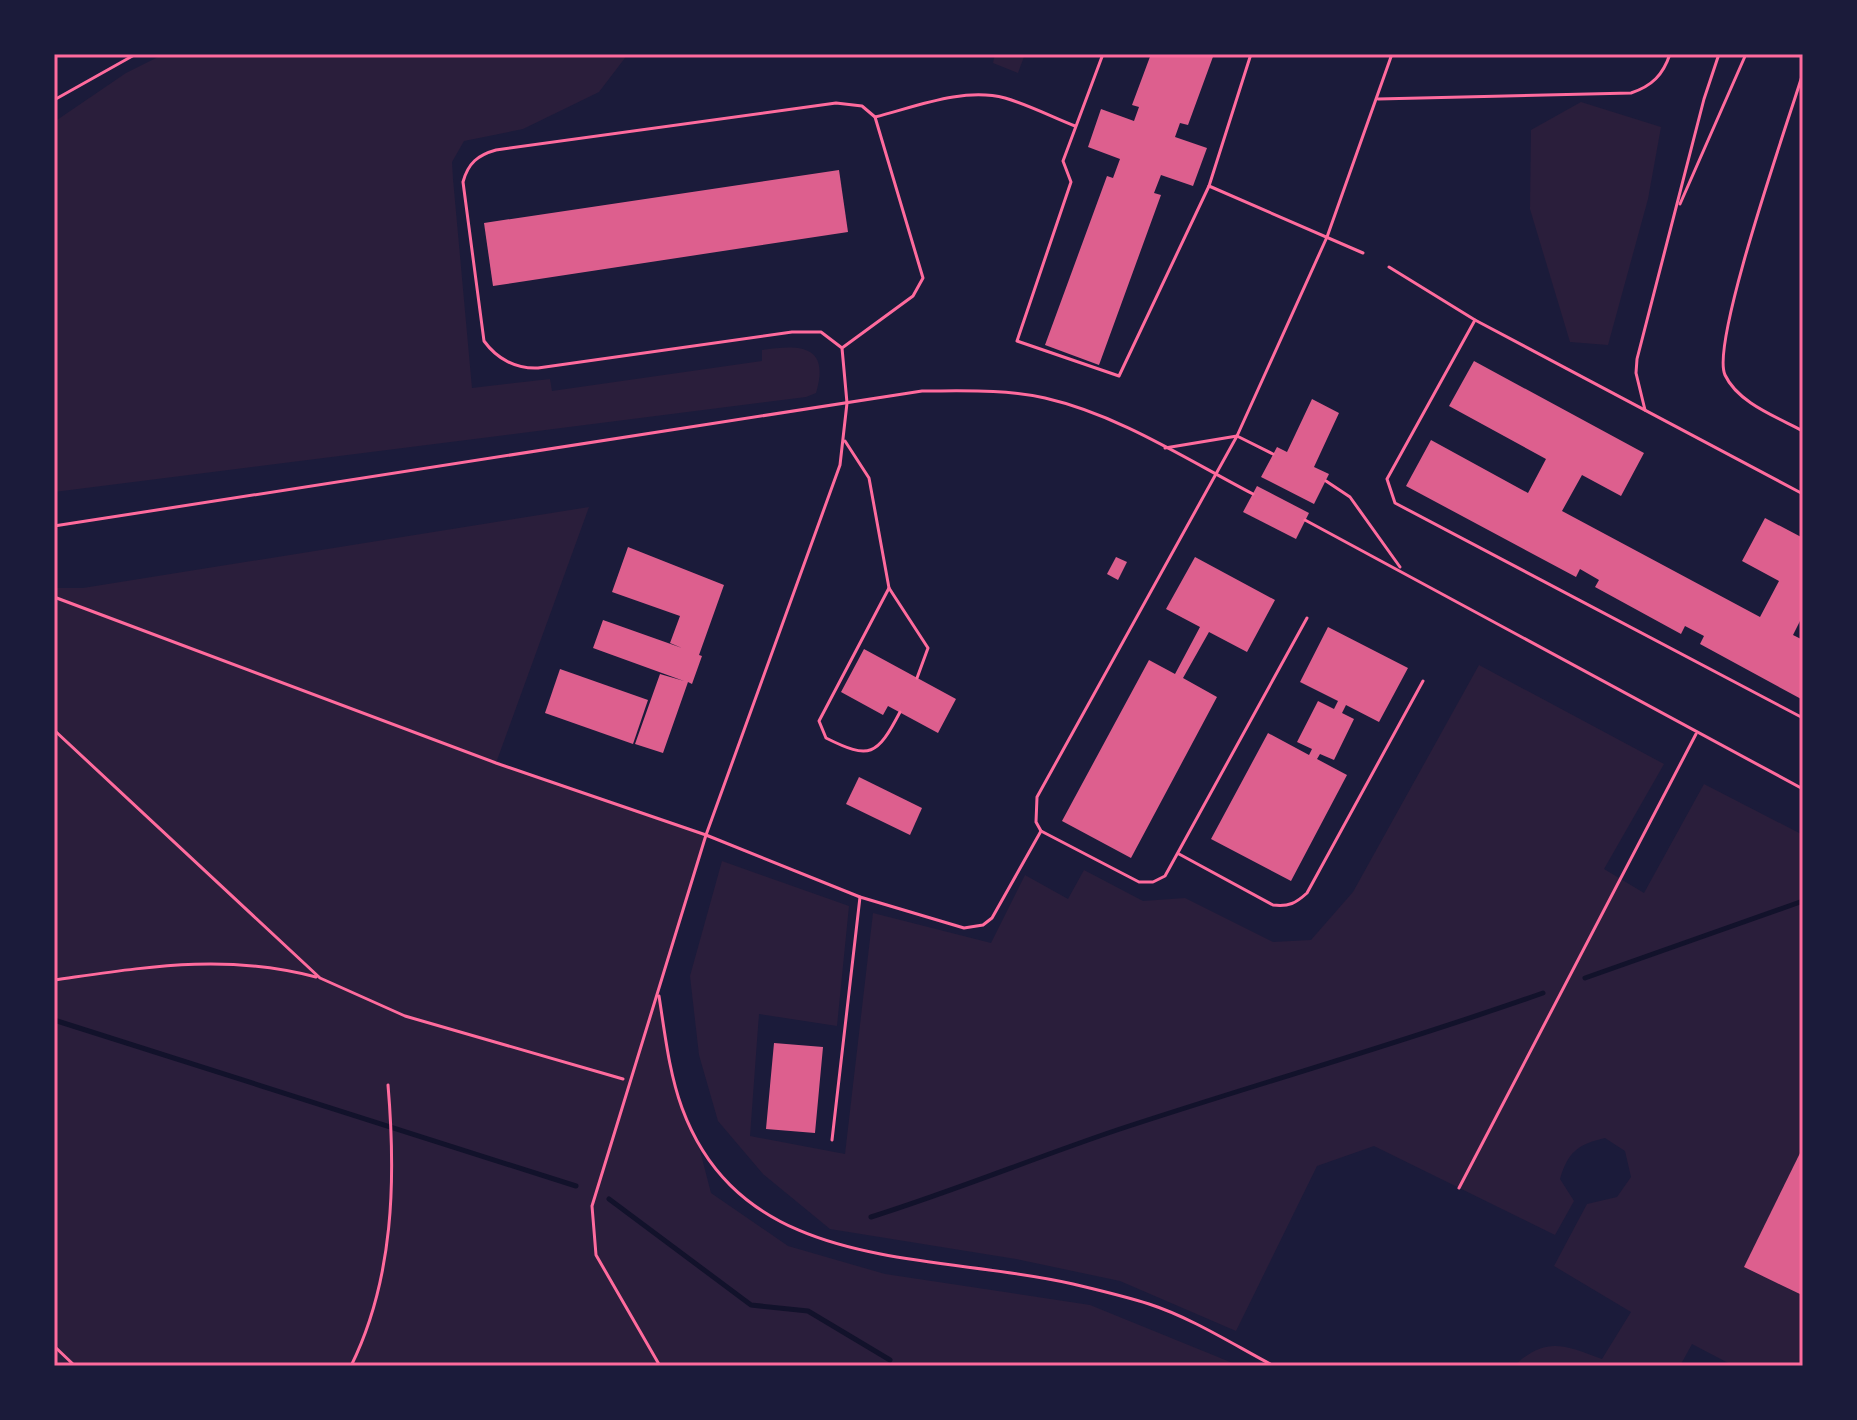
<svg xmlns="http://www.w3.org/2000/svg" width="1857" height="1420" font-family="Barlow,sans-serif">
<rect width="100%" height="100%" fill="#1b1b3a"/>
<g fill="#2a1e3b">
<path d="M164,54H628L599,92L523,129L464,141L452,162L453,179L472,388L550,379L552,391L762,361V350C797,345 831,343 816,393L806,397L54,492V122L126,73Z"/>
<polygon points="995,54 1025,54 1018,73 993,63"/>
<polygon points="1581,102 1661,127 1648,199 1608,345 1570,342 1530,209 1531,130"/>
<polygon points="589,507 496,763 706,835 658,992 673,1080 697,1139 711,1193 788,1246 885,1274 1090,1305 1240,1366 54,1366 54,588 83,588"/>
<path d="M1479,665L1664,764L1604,869L1644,893L1704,784L1803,835L1801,1366H1734L1692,1344L1680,1366H1514C1546,1336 1564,1345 1602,1359L1631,1312L1554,1266L1587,1204L1617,1197L1631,1177L1625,1151L1605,1138C1578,1144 1568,1152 1560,1179L1574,1201L1555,1235L1374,1146L1317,1166L1236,1331L1120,1281L1016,1259L830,1229L763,1174L718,1121L699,1055L690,976L722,861L849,906L837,1026L759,1014L750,1136L845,1154L873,913L991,943L1025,875L1068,899L1084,870L1143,901L1185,898L1273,942L1311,940L1353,892Z"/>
</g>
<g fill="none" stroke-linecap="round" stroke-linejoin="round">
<g stroke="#12122b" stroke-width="5">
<polyline points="1585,978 1803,901"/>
<polyline points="54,1020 576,1186"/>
<polyline points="609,1199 751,1305 808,1311 890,1360"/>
<path d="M871,1217C954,1191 1034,1158 1117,1130C1259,1083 1402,1043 1543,993"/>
</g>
</g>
<g fill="#dd5f8e">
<polygon points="1151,54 1214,54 1188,125 1180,123 1175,137 1207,148 1193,186 1161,175 1154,193 1161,195 1099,365 1045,345 1107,176 1113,178 1120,159 1088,147 1101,109 1134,121 1139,107 1132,105"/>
<polygon points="839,170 848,232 493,286 484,223"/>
<polygon points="1474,361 1644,453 1621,496 1582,475 1562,511 1760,617 1779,581 1742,561 1765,518 1803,538 1803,615 1793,635 1803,640 1803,700 1700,644 1704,636 1685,626 1681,634 1595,587 1599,580 1580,569 1576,577 1406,486 1431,440 1528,493 1546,459 1449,406"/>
<polygon points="1312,399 1339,413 1314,467 1329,474 1314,504 1261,477 1277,447 1287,452"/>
<polygon points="1257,486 1309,513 1296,539 1243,512"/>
<polygon points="628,547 724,585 699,655 702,656 692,684 688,682 663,753 635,744 660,674 684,681 593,648 603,620 682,648 670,643 680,616 612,592"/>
<polygon points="1116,557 1127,562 1118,580 1107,574"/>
<polygon points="1195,557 1275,600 1247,652 1209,632 1183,678 1217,697 1131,858 1062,821 1149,660 1175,674 1200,627 1166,609"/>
<polygon points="1328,627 1408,668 1379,722 1346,705 1342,713 1354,719 1334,760 1320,754 1317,759 1347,775 1291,881 1211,839 1268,733 1309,755 1312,749 1297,742 1318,701 1334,709 1338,701 1300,682"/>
<polygon points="864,649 956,699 938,733 888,706 883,715 841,692"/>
<polygon points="560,669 648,700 633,744 545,713"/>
<polygon points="859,777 922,808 910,835 846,804"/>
<polygon points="774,1043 823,1047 815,1133 766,1129"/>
<polygon points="1803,1147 1803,1292 1802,1295 1744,1267"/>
</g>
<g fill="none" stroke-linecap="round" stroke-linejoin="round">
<g stroke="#ff6b9d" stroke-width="3">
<polyline points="54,730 320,978 405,1016 623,1079"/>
<path d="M54,980C147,967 224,953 316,977"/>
<polyline points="54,1346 75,1366"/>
<path d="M351,1366C394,1279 396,1179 388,1085"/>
</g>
<g stroke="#ff6b9d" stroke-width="3">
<polyline points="1103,54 1063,161 1071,182 1017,341 1119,376 1209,186 1251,54"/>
<path d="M1803,73C1789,119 1710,343 1725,375C1738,403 1777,417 1803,431"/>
<path d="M1378,99L1631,93C1652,86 1663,75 1670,54"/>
<polyline points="54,100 136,54"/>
<path d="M875,117C915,107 963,87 1005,98C1029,105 1052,117 1075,126"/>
<polyline points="1209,186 1363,253"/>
<polyline points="1680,204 1746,54"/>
<polyline points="1389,267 1475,320 1803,494"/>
<polyline points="1475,320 1387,479 1395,503 1803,718"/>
<polyline points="1645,410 1636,373 1637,359 1704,99 1719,54"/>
<polyline points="845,441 869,478 889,588 928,648 917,678"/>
<polyline points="1165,448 1237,436 1273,454"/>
<polyline points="1326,481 1350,497 1400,567"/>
<polyline points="1305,520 1803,789"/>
<path d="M54,526L922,391C963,391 1005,389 1045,398C1119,415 1186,459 1253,494"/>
<path d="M889,588L819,721L826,738C870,760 877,756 900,712"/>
<polyline points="54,597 496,763 706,835 860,897 964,928 983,925 992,918 1041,831"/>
<polyline points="1307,618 1165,876 1153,882 1139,882 1041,831 1036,822 1037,797 1237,436 1327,237 1392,54"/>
<path d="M1179,854L1273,905C1289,907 1296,903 1307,893L1423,681"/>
<path d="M659,996C665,1034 669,1072 682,1108C744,1276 931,1251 1073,1284C1098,1290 1124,1296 1149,1304C1192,1318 1234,1345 1274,1366"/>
<polyline points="832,1140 860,897"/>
<polyline points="1459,1188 1696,734"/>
<path d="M660,1366L596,1255L592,1206L706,835L840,465L847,403L842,348L821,332H792L538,368C516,369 497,359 484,341L463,182C468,163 478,155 496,150L836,103L862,106L875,117L923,278L913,296L842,348"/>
</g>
</g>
<rect width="1857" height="1420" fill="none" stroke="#1b1b3a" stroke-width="112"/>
<rect x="56" y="56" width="1745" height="1308" fill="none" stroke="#ff6b9d" stroke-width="3"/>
</svg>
